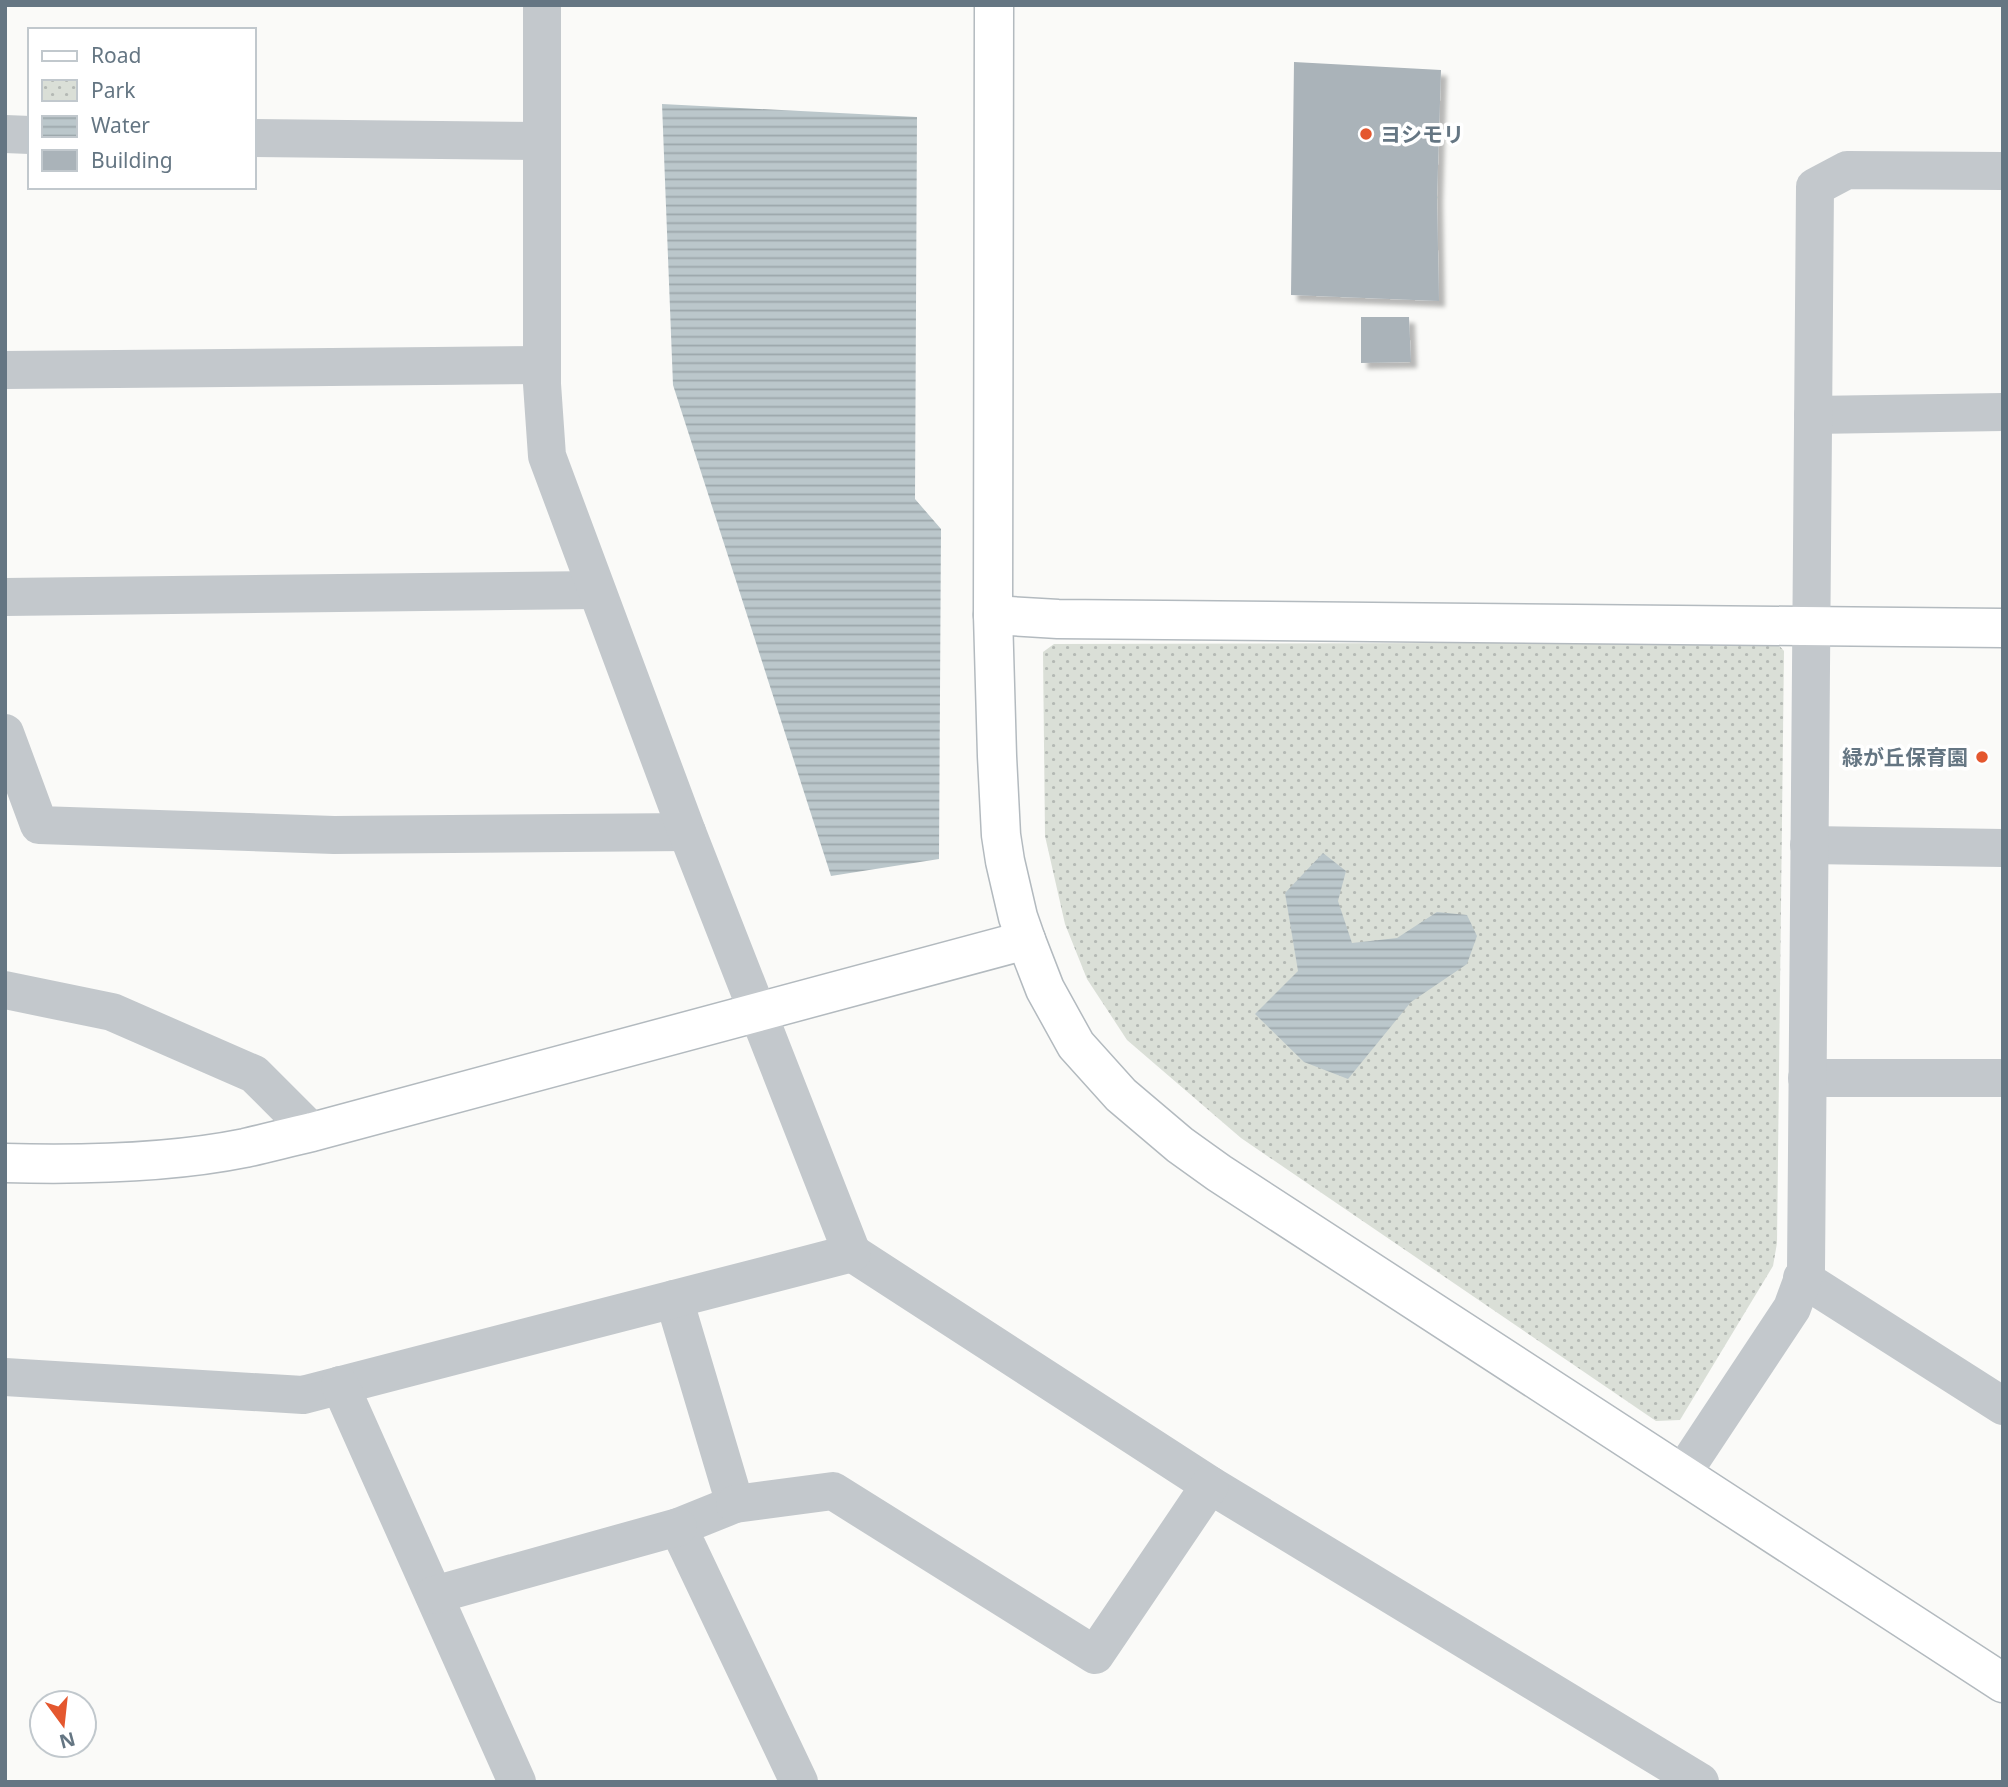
<svg xmlns="http://www.w3.org/2000/svg" width="2008" height="1787" font-family="'Noto Sans','Noto Sans JP',sans-serif">
<defs>
<pattern id="park-dots" width="8" height="8" patternUnits="userSpaceOnUse" patternTransform="scale(1.75)"><rect width="8" height="8" fill="#dadfd7"/><path d="M2 2h.1M6 6h.1" fill="none" stroke="#b4b9b4" stroke-width="1.8" stroke-linecap="round"/></pattern>
<pattern id="water-rules" width="6" height="5" patternUnits="userSpaceOnUse" patternTransform="scale(1.75)"><rect width="6" height="5" fill="#bbc7cb"/><path d="M0 2.5h6" fill="none" stroke="#9ca6aa"/></pattern>
<filter id="shadow"><feDropShadow dx="6" dy="6" stdDeviation="2" flood-color="#0004"/></filter>
</defs>
<rect width="100%" height="100%" fill="#fafaf8"/>
<polygon fill="url(#park-dots)" points="1776,642 1784,651 1777,1243 1773,1266 1680,1420 1656,1421 1241,1138 1127,1040 1087,979 1065,924 1045,836 1043,652 1054,644"/>
<g fill="url(#water-rules)">
<polygon points="662,104 917,117 915,499 941,529 939,859 831,876 673,385"/>
<polygon points="1323,853 1346,871 1338,901 1352,943 1397,938 1437,912 1467,915 1477,936 1467,964 1411,1002 1348,1079 1304,1062 1255,1014 1298,971 1285,893"/>
</g>
<g fill="#aab3b9" filter="url(#shadow)">
<polygon points="1294,62 1441,70 1437,197 1439,301 1291,295"/>
<polygon points="1361,317 1409,317 1411,362 1361,363"/>
</g>
<g fill="none" stroke-linecap="round" stroke-linejoin="round">
<g stroke="#b3babf" stroke-width="41">
<g id="secondary">
<polyline points="994,5 993,615 997,756 1001,835 1005,861 1018,917 1026,940 1045,989 1076,1045 1121,1095 1180,1145 1219,1173 2003,1683"/>
<polyline points="993,615 1058,619 2003,628"/>
<path d="M5,1163C80,1165 171,1163 245,1148C267,1143 290,1137 312,1132L1026,940"/>
</g>
</g>
<g stroke="#c3c8cc" stroke-width="38">
<polyline points="5,134 30,135"/>
<polyline points="254,138 541,141"/>
<polyline points="5,370 542,365"/>
<polyline points="1813,415 2003,412"/>
<polyline points="5,597 596,590"/>
<polyline points="5,733 39,825 334,835 687,832"/>
<polyline points="1809,845 2003,848"/>
<polyline points="5,990 112,1012 254,1074 312,1132"/>
<polyline points="1807,1078 2003,1078"/>
<polyline points="852,1253 1210,1485 1700,1782"/>
<polyline points="1802,1278 2003,1406"/>
<polyline points="674,1299 735,1504 678,1527 799,1782"/>
<polyline points="5,1377 303,1395 852,1253 687,832 547,456 542,384 542,5"/>
<polyline points="340,1385 517,1782"/>
<polyline points="1682,1474 1792,1308 1806,1270 1815,187 1847,170 2003,171"/>
<polyline points="735,1504 833,1491 1095,1655 1210,1485"/>
<polyline points="434,1595 678,1527"/>
</g>
<use href="#secondary" stroke="#fff" stroke-width="38"/>
</g>
<g fill="#e4572e" stroke="#fff" stroke-width="2.5">
<circle cx="1366" cy="134" r="7"/>
<circle cx="1982" cy="757" r="7"/>
</g>
<g text-anchor="middle" dominant-baseline="central" stroke-width="7" stroke-linejoin="round" paint-order="stroke">
<g font-size="21" font-weight="bold" fill="#657683" stroke="#fff" text-anchor="start">
<text x="1380" y="134">ヨシモリ</text>
<text x="1968" y="757" text-anchor="end">緑が丘保育園</text>
</g>
</g>
<rect width="2008" height="1787" fill="none" stroke="#657683" stroke-width="14"/>
<rect x="28" y="28" width="228" height="161" fill="#ffffff" stroke="#c1c8cd" stroke-width="2"/>
<rect x="42" y="51" width="35" height="10" fill="#ffffff" stroke="#c1c8cd" stroke-width="2"/>
<text x="91" y="63" font-size="21" fill="#657683">Road</text>
<rect x="42" y="80" width="35" height="21" fill="url(#park-dots)" stroke="#c1c8cd" stroke-width="2"/>
<text x="91" y="98" font-size="21" fill="#657683">Park</text>
<rect x="42" y="116" width="35" height="21" fill="url(#water-rules)" stroke="#c1c8cd" stroke-width="2"/>
<text x="91" y="133" font-size="21" fill="#657683">Water</text>
<rect x="42" y="150" width="35" height="21" fill="#aab3b9" stroke="#c1c8cd" stroke-width="2"/>
<text x="91" y="168" font-size="21" fill="#657683">Building</text>
<g transform="translate(63 1724) rotate(165)"><circle r="33" fill="#ffffff" stroke="#c1c8cd" stroke-width="2"/>
<path d="M0-5L12 26L0 18L-12 26Z" fill="#e4572e"/>
<text y="-10" font-size="19" font-weight="bold" text-anchor="middle" fill="#657683">N</text>
</g>
</svg>
